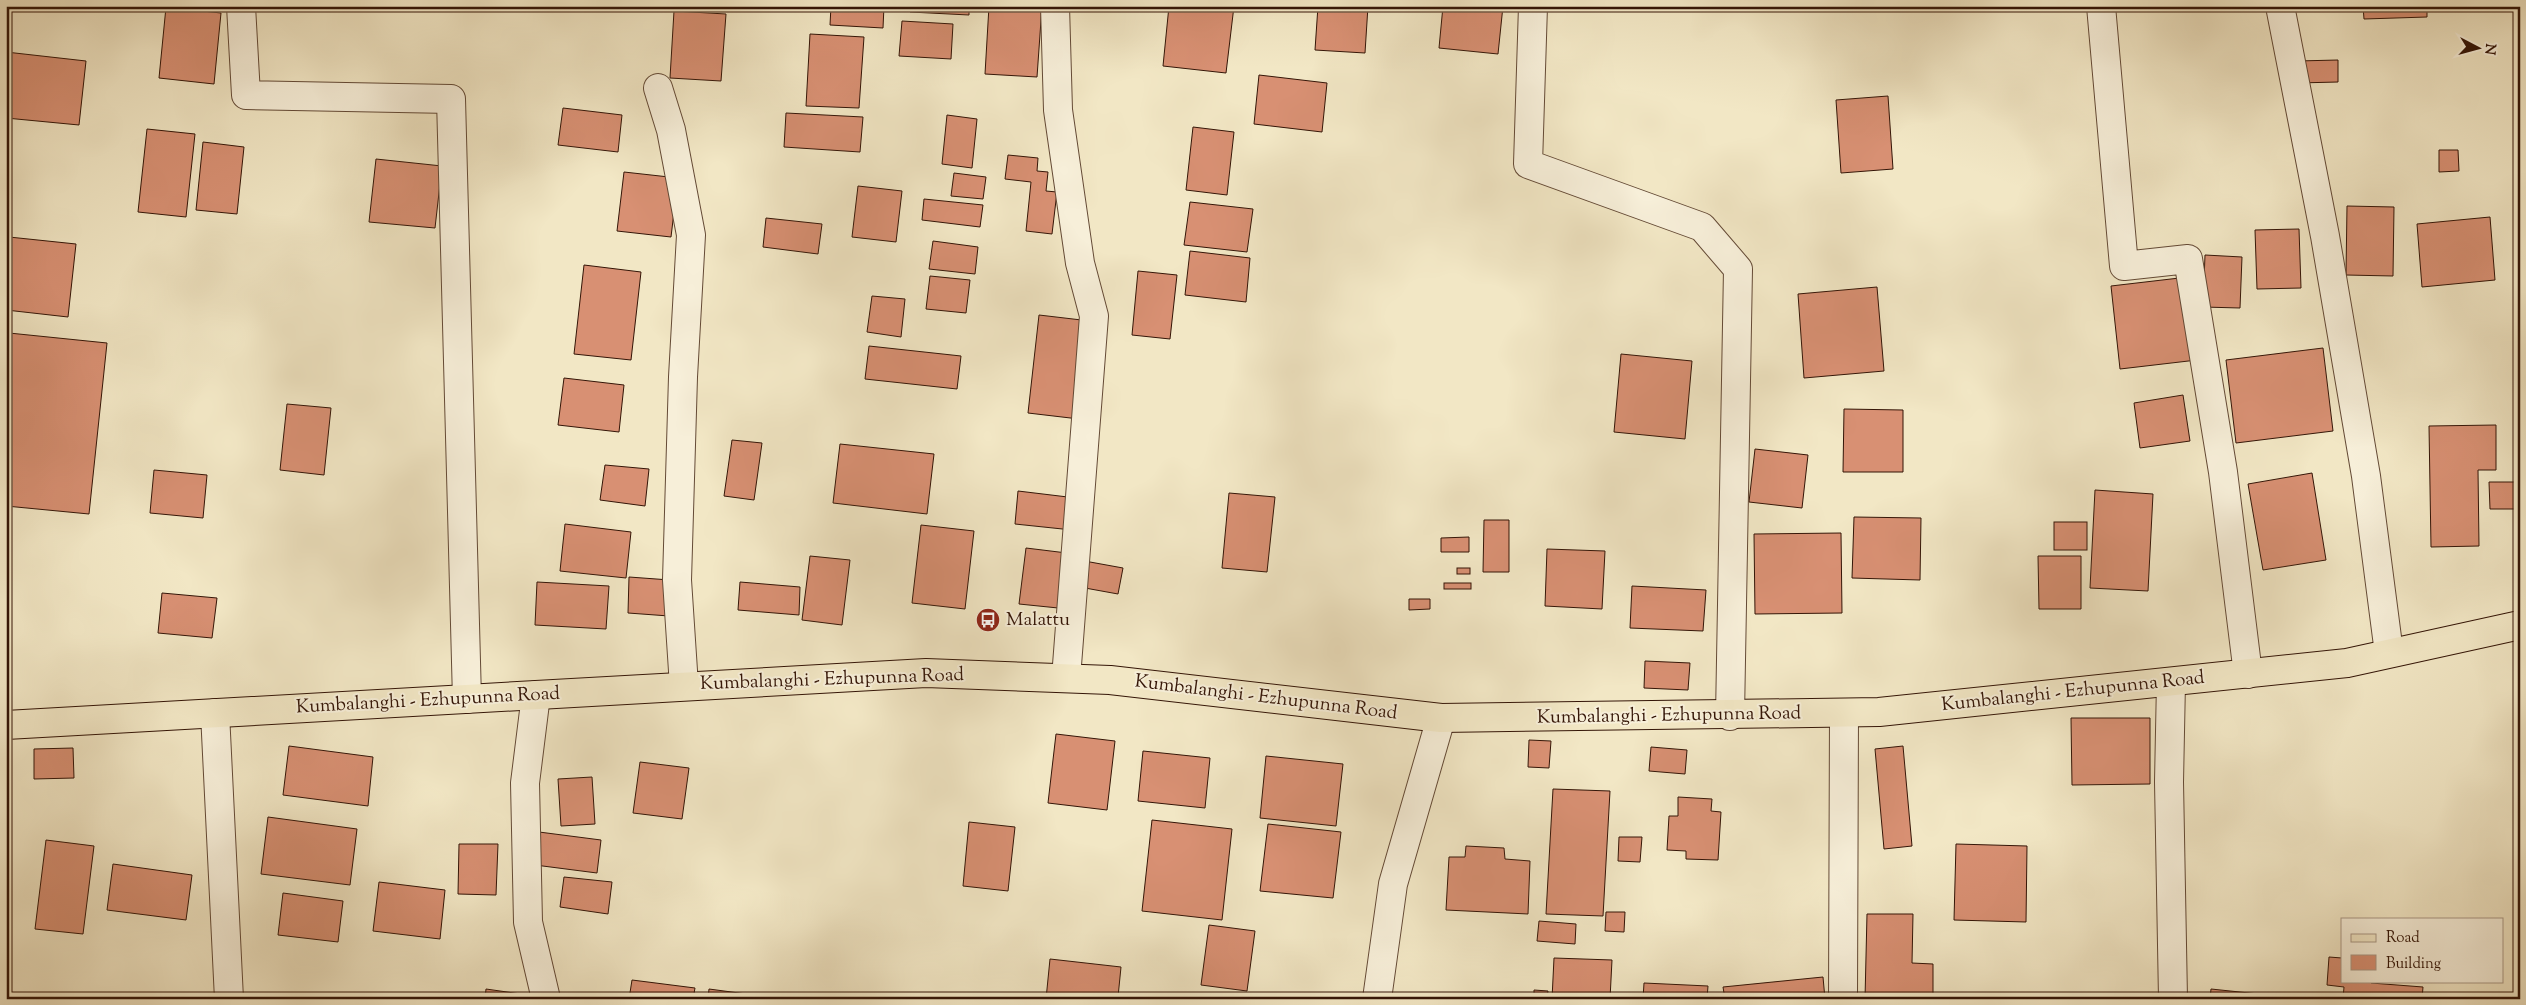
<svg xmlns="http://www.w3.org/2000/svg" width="2526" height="1005" font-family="'Sorts Mill Goudy',serif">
<rect width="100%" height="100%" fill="#f2e7c5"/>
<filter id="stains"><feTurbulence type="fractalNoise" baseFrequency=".004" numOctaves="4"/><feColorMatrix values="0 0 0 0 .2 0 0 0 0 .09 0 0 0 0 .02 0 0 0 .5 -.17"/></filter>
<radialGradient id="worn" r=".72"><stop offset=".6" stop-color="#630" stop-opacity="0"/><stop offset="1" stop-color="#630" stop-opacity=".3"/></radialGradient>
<g fill="#d89073" stroke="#341507">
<polygon points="831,6 884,6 883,28 830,25"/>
<polygon points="911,6 969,6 969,15 910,12"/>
<polygon points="989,6 1042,6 1037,77 985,74"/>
<polygon points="1169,6 1234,6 1226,73 1163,66"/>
<polygon points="1318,6 1368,6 1365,53 1315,50"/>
<polygon points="1443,6 1503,6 1498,54 1439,48"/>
<polygon points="2363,6 2427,6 2427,17 2364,19"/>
<rect x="2517" y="6" width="3" height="52"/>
<polygon points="166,7 221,13 214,84 159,78"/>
<polygon points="674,11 726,14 721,81 670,78"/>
<polygon points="902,21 953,24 951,59 899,56"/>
<polygon points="810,34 864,37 859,108 806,106"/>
<polygon points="6,52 86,61 79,125 6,118"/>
<polygon points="2338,60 2338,82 2297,83 2297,61"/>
<polygon points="1259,75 1327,83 1322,132 1254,124"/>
<polygon points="1888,96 1893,169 1841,173 1836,100"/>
<polygon points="563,108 622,115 618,152 558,145"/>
<polygon points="786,113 863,117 860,152 784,147"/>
<polygon points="947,115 977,119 972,168 942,164"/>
<polygon points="1193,127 1234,132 1227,195 1186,190"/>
<polygon points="147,129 195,134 186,217 138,212"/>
<polygon points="203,142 244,147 237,214 196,210"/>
<polygon points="2439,150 2458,150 2459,171 2439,172"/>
<polygon points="1008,155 1038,158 1037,171 1048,172 1046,191 1057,192 1052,234 1026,231 1031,182 1005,179"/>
<polygon points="376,159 442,166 435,228 369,222"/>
<polygon points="624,172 678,178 671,237 617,231"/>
<polygon points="954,173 986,177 983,199 951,196"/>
<polygon points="858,186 902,191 896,242 852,237"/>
<polygon points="924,199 983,205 980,227 922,220"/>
<polygon points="1190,202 1253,209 1247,252 1184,245"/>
<polygon points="2347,206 2394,207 2393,276 2346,275"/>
<polygon points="2490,217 2495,280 2422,287 2417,224"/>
<polygon points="766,218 822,224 818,254 763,247"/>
<polygon points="2299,229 2301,288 2257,289 2255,230"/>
<polygon points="9,237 76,244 68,317 6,310 6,267"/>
<polygon points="933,241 978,247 975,274 929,269"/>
<polygon points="1190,251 1250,258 1246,302 1185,295"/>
<polygon points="2205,255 2242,257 2240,308 2203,307"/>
<polygon points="584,265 641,272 631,360 574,354"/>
<polygon points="1138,271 1177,275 1170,339 1132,335"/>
<polygon points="930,276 970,280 966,313 926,309"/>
<polygon points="2188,277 2197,360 2120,369 2111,286"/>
<polygon points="1877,287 1884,371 1804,378 1798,294"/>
<polygon points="872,296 905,299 901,337 867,332"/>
<polygon points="1039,315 1090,321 1079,419 1028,413"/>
<polygon points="9,333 107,343 89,514 6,506 6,358"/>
<polygon points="869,346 961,356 957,389 865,379"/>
<polygon points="2323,348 2333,431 2236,443 2226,360"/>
<polygon points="1621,354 1692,361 1685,439 1614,432"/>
<polygon points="564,378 624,385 619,432 558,425"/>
<polygon points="2183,395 2190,441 2140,448 2134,403"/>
<polygon points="287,404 331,408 324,475 280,470"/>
<polygon points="1844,409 1903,410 1903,472 1843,472"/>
<polygon points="2496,425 2496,470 2478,470 2479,546 2431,547 2429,426"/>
<polygon points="732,440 762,443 754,500 724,496"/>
<polygon points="840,444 934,454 927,514 833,503"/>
<polygon points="1755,449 1808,455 1802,508 1749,502"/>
<polygon points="605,465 649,469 645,506 600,500"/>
<polygon points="154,470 207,475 203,518 150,513"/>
<polygon points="2312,473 2326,560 2263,570 2248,484"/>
<polygon points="2489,482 2520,482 2520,509 2490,509"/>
<polygon points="2095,490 2153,494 2148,591 2090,588"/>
<polygon points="1018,491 1076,498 1072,530 1015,524"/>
<polygon points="1229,493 1275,497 1267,572 1222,568"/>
<polygon points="1854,517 1921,518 1920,580 1852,578"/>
<polygon points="1484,520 1509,520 1509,572 1483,572"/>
<rect x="2054" y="522" width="33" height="28"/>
<polygon points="565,524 631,532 626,578 560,571"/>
<polygon points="921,525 974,531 965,609 912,603"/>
<polygon points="1841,533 1842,613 1755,614 1754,534"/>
<polygon points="1469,537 1469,552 1441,552 1441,538"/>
<polygon points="1026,548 1075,554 1068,609 1019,604"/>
<polygon points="1547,549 1605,551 1602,609 1545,606"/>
<polygon points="810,556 850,560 842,625 802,620"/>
<polygon points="2038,556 2081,556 2081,609 2039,609"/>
<polygon points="1079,560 1123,568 1118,594 1074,586"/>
<rect x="1457" y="568" width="13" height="6"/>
<polygon points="629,577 670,580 669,616 628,613"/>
<polygon points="537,582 609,586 606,629 535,625"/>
<polygon points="740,582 800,587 799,615 738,610"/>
<rect x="1444" y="583" width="27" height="6"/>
<polygon points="1632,586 1706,590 1703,631 1630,628"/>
<polygon points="162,593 217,598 212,638 158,633"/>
<polygon points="1409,599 1430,599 1430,609 1409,610"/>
<polygon points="1645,661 1690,663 1688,690 1644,688"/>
<polygon points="2071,718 2150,718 2150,784 2072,785"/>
<polygon points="1056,734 1115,741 1107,810 1048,803"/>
<polygon points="1529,740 1551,741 1549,768 1528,767"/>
<polygon points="289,746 373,757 368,806 283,795"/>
<polygon points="1903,746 1912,846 1884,849 1875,749"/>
<polygon points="1651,747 1687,750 1685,774 1649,771"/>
<polygon points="73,748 74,778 34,779 34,749"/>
<polygon points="1143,751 1210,758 1205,808 1138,801"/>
<polygon points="1266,756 1343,764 1336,826 1260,818"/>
<polygon points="640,762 689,768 682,819 633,813"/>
<polygon points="592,777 595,824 561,826 558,779"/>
<polygon points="1553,789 1610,791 1603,916 1546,914"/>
<polygon points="1678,797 1712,799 1711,811 1721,812 1718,860 1686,859 1686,851 1667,850 1669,816 1678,816"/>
<polygon points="268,817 357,829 350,885 261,874"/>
<polygon points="1152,820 1232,829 1222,920 1142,911"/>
<polygon points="969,822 1015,827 1008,891 963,886"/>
<polygon points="1268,824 1341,832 1333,898 1260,891"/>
<polygon points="539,832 601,840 597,873 535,865"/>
<polygon points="1619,837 1642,837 1640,862 1618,861"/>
<polygon points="46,840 94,846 83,934 35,929"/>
<polygon points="459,844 498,844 496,895 458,894"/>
<polygon points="1956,844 2027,846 2026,922 1954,920"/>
<polygon points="1466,846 1504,848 1505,859 1530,861 1528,914 1446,910 1449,857 1465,857"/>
<polygon points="113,864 192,875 186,920 107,910"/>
<polygon points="564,877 612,882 608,914 560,907"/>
<polygon points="379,882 445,890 440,939 373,931"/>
<polygon points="283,893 343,901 338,942 278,935"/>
<polygon points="1606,912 1625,912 1624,932 1605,931"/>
<polygon points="1867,914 1913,914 1912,963 1933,964 1933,999 1865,999"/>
<polygon points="1539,921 1576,924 1575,944 1537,941"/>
<polygon points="1209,925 1255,931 1247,991 1201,985"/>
<polygon points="2329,957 2342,958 2342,981 2371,981 2371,983 2423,987 2422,999 2343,999 2344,987 2327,985"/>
<polygon points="1554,958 1612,960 1610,999 1552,999"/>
<polygon points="1050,959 1121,967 1118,997 1046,999"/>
<polygon points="1823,977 1825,999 1725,999 1723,987"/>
<polygon points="632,980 695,988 693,999 629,999"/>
<polygon points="1644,983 1708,986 1707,999 1643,999"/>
<polygon points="486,989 528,995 528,999 485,999"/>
<polygon points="709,989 754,995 754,999 708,999"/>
<polygon points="2211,989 2297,998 2297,999 2210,999"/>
<polygon points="1534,990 1548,991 1547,999 1534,999"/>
</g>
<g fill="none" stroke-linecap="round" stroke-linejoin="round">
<g stroke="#644a36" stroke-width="30">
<g id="minor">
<polyline points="241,6 246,95 451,99 467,699"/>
<polyline points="1055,6 1058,110 1080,263 1094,316 1066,678"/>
<polyline points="1533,6 1528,164 1702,227 1738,269 1730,716"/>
<polyline points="2101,6 2124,266 2188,259 2223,472 2248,674"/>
<polyline points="2280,6 2325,236 2366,476 2389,653"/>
<polyline points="658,88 671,130 691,235 683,377 677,580 684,686"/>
<polyline points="2171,682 2169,782 2173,999"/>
<polyline points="536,695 525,783 528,922 546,999"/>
<polyline points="215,713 229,999"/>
<polyline points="1377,999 1393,884 1441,718"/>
<polyline points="1843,999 1844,713"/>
</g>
</g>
<g stroke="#341507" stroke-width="30">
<polyline id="major" points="6,725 926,673 1110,680 1441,718 1879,712 2347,663 2520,625"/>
</g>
<use href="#minor" stroke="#f7efd9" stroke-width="28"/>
<use href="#major" stroke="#f2e7c5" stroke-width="28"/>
</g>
<defs>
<g id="bus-disc" transform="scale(1.25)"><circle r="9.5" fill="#8f2418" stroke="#f7efd9"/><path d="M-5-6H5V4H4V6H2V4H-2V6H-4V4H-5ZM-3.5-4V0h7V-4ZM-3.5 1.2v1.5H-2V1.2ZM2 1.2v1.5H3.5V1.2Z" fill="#fff"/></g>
</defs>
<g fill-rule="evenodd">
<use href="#bus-disc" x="988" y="620"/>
</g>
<g text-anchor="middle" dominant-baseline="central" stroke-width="4" stroke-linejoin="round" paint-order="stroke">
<g font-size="19" fill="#341507" stroke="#f7efd9" text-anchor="start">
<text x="1006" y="620">Malattu</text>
</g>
<g font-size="19" fill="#341507" stroke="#f7efd9">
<text transform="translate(832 680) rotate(-2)">Kumbalanghi - Ezhupunna Road</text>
<text transform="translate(2073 692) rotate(-6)">Kumbalanghi - Ezhupunna Road</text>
<text transform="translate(1266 698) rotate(7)">Kumbalanghi - Ezhupunna Road</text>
<text transform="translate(428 701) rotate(-3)">Kumbalanghi - Ezhupunna Road</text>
<text transform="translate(1669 716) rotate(-1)">Kumbalanghi - Ezhupunna Road</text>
</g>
</g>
<rect width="2526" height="1005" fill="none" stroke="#f2e7c5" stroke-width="25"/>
<rect x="8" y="8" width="2511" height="990" fill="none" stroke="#341507" stroke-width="2.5"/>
<rect x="12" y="12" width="2501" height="980" fill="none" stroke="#341507"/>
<rect x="2341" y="918" width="162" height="65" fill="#f7efd9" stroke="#a99885"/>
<rect x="2351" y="934" width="25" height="8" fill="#f2e7c5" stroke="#a99885"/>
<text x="2386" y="942" font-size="15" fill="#341507">Road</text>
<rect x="2351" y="955" width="25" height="15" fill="#d89073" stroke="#a99885"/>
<text x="2386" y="968" font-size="15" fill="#341507">Building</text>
<g transform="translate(2478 48) rotate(96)" stroke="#f7efd9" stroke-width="4" paint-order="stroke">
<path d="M0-4L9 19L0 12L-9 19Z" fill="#341507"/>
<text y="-8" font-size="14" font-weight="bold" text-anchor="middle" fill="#341507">N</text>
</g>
<rect width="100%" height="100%" filter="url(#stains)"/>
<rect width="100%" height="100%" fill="url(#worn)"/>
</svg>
